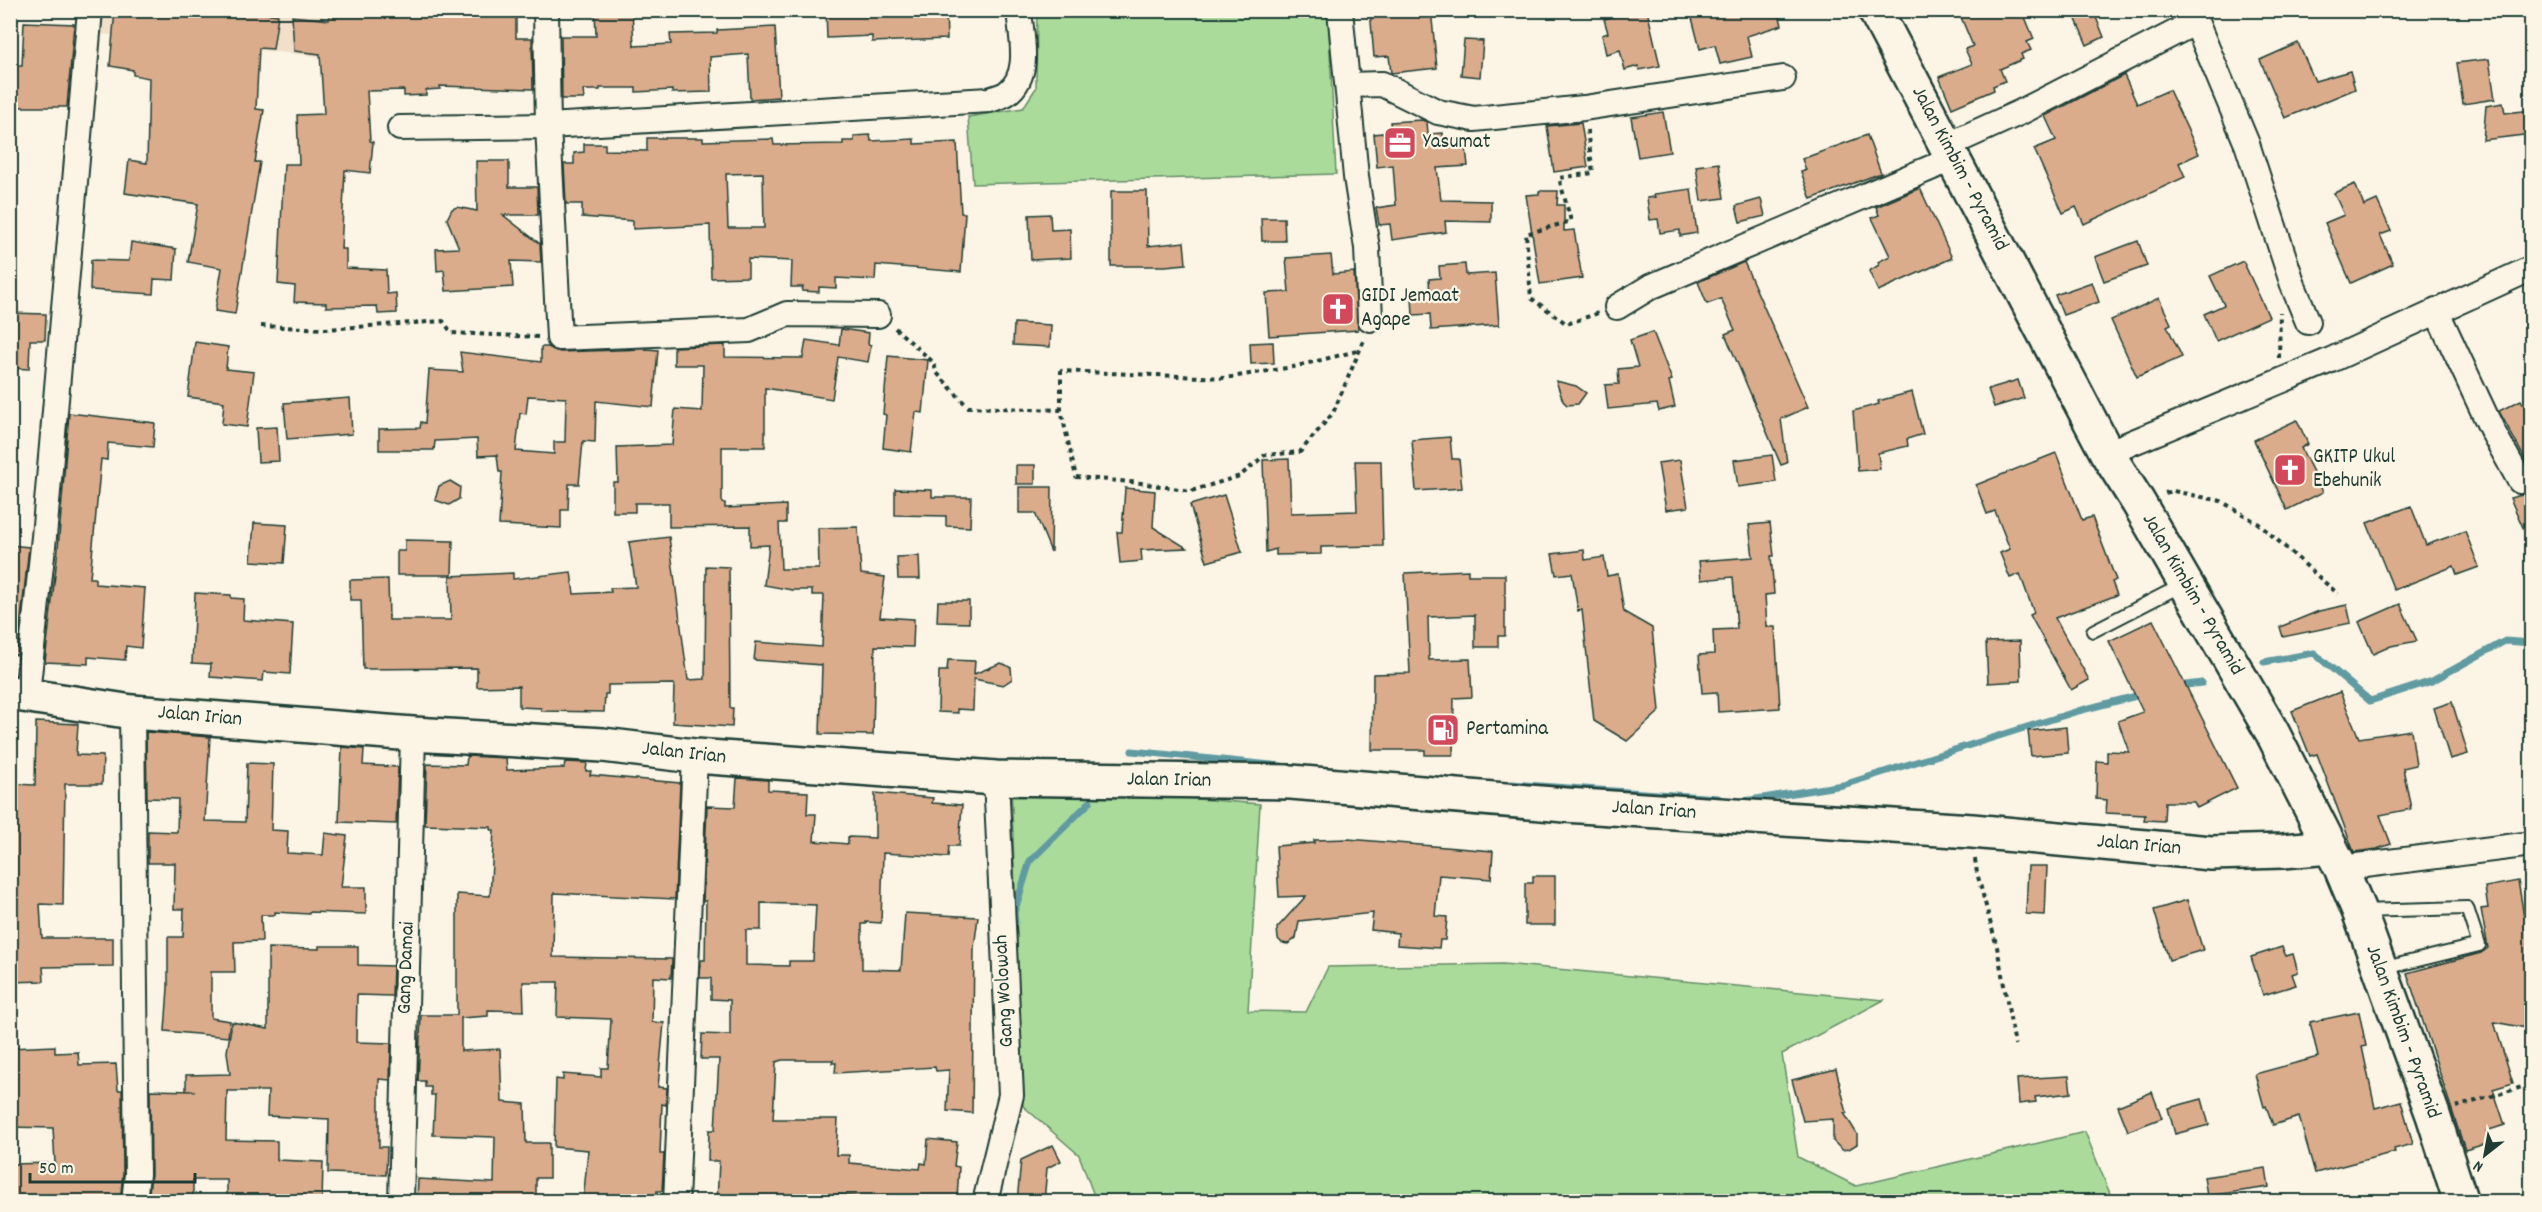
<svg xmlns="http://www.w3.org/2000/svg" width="2542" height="1212" font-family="Dekko,sans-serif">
<rect width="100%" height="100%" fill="#fcf5e5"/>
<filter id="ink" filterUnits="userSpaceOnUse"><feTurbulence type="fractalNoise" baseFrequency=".0167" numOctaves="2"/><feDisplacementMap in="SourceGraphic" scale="12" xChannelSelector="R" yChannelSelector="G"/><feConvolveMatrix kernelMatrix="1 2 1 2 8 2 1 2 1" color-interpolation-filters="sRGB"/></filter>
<g filter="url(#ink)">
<polygon fill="#f2dfca" points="102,11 323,11 325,57 100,34"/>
<g fill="#aadb9b" stroke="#648c68" stroke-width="1.5">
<polygon points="1037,11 1328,11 1336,174 973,184 968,117 1023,108 1036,88"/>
<polygon points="1011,784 1260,804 1248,1011 1306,1012 1328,967 1503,964 1884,1000 1782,1054 1798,1157 1856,1186 2085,1132 2113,1201 1096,1201 1079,1155 1023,1106"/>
</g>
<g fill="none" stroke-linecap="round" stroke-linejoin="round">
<g stroke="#609ba2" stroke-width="7">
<polyline points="2264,662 2314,653 2370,701 2432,681 2505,641 2532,643"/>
<polyline points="2178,686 2202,683"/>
<polyline points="1132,751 1281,766"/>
<polyline points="1511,784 1718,798"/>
<polyline points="1744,801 1843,785 2078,711 2144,694"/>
<polyline points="1015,922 1014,913 1030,861 1090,802"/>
</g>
</g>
<g fill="#daac8c" stroke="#1f3d34" stroke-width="1.5" fill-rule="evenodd">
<polygon points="115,10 240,10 278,15 273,49 259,48 256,109 264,110 255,162 260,162 235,314 215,311 222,268 188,262 198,204 125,193 129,160 147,163 149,78 133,75 133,70 110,66"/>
<polygon points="329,10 516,10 516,38 532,38 533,89 440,86 440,89 426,90 426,95 404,96 404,90 367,91 370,141 373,142 370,173 345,170 341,249 346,249 346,268 386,270 387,294 396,293 397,313 378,314 377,306 326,307 326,303 294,302 295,286 278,284 284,164 299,164 297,115 324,114 320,54 294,51 292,16 329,20"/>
<polygon points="595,10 632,10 634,46 671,44 670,34 717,33 717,30 775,27 779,97 750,99 748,54 710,57 711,92 672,93 672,90 636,92 636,88 600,88 600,90 583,90 584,99 562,99 561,36 596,36"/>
<polygon points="826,10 946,10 947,39 872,42 872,36 827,38"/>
<polygon points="1370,10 1431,10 1437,68 1391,73 1389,56 1374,57"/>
<polygon points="1618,10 1647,10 1660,66 1639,70 1638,66 1625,70 1620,50 1606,54 1602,35 1608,33 1604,19 1620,15"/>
<polygon points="1690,10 1778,10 1782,25 1747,36 1752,57 1720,64 1715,45 1700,49"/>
<polygon points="1958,10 2022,10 2034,39 2027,42 2031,50 2021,54 2023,59 2000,69 2005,81 1993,86 1994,90 1952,108 1939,77 1972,64 1965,49 1973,46"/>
<polygon points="2072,10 2093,10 2104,37 2087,45"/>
<polygon points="24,22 74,24 67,107 10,107 10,77 15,78 15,66 22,66"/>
<polygon points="1464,40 1483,41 1480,77 1461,75"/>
<polygon points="2298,43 2315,81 2350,71 2355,89 2285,118 2260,60"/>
<polygon points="2489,59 2495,99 2463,104 2457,63"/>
<polygon points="2124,75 2137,104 2169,90 2199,154 2179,163 2185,177 2084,224 2076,207 2063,213 2034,149 2056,140 2045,116"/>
<polygon points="2503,103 2505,113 2532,110 2532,134 2483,140 2486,106"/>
<polygon points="1663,112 1670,152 1638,157 1631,117"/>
<polygon points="1422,120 1427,122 1428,134 1443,133 1443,139 1465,139 1468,166 1437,168 1441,200 1491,201 1491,222 1445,221 1446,232 1392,240 1390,224 1379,225 1376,208 1396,205 1393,165 1377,167 1374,134 1391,132 1390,122"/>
<polygon points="1581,123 1588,167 1554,172 1547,126"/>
<path d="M870,135L871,141L914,139V144L957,142L961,213H965L961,272L876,265L875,280L836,278V288L819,287V292L802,291L803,287H791L792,261L748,259V277L711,278L710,225L633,229V221L582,217V204H566L564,164H574V153L584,152V144H605V150L647,151V138H703V141L773,139L774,145L843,144V141H854V136ZM763,173L764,228H728L726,174Z"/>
<polygon points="1867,135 1881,173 1811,199 1801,172 1806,170 1802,159"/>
<polygon points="476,161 509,161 509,187 537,187 538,215 503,215 540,244 541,262 511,261 513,287 446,291 444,270 437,271 436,249 459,248 447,219 452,209 457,207 477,211"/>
<polygon points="1719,163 1724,198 1701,201 1696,166"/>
<polygon points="2355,184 2364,206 2377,200 2391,231 2380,235 2393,264 2351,283 2325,223 2344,215 2334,193"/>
<polygon points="1920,188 1952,258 1878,291 1869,271 1879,265 1878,262 1890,256 1872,218 1879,215 1876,207"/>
<polygon points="1691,189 1697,233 1680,236 1680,230 1660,233 1658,219 1650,220 1647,198 1655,197 1654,194"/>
<polygon points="1111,191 1147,191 1148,246 1184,242 1186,264 1165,266 1111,266"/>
<polygon points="1539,191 1558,191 1557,205 1564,205 1564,231 1574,230 1582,278 1540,284 1526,195 1539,194"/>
<polygon points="1761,199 1765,216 1740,222 1736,206"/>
<polygon points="1050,214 1051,230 1070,229 1071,258 1031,260 1029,215"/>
<polygon points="1261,218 1284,218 1285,241 1262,241"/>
<polygon points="2138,241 2147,266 2104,281 2095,257"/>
<polygon points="131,242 176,249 174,280 154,279 153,294 90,290 91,260 129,261"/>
<polygon points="1331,255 1333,274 1354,272 1358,330 1269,336 1266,293 1289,292 1286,258"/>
<polygon points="2243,261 2269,317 2216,341 2204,314 2224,305 2210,276"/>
<polygon points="1744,262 1808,407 1781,419 1787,463 1781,465 1725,334 1735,330 1721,299 1707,304 1698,282"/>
<polygon points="1465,264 1466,275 1495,273 1499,325 1431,330 1430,314 1413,315 1412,297 1430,296 1429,279 1440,278 1439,266"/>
<polygon points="2092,282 2099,302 2063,315 2055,295"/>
<polygon points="2159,298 2171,324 2167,326 2182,357 2137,377 2111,320"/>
<polygon points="10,313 46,314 45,340 30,340 29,369 10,368"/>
<polygon points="1014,323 1051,325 1050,347 1013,345"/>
<polygon points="841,329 869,333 868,344 871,345 868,362 838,357 832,399 765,388 765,447 722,447 722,503 725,503 725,508 786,505 786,523 779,523 781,569 819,569 818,528 858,527 861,574 885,577 880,617 914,619 913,647 875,646 873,735 820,734 822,665 754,660 756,642 822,647 824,595 812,595 812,590 792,590 764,585 769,545 750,546 750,526 669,527 669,503 635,503 635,512 613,512 613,482 618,482 617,447 672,445 675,409 702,411 703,365 674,365 674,347 725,345 725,357 803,358 806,340 839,345"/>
<polygon points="1653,332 1672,380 1669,381 1675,407 1659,411 1657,404 1608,409 1605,385 1619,384 1618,369 1638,367 1630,340"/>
<polygon points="195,342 228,347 226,369 254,372 247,427 222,424 224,402 188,397"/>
<polygon points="1273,342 1274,363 1251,364 1250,343"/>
<path d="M541,347H548L560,352L647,349L658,350L653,407L596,401L595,442L583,441L579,484H569L568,510H561V528L499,525L502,472H499L497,455L478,456L477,439L435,441L434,450H379V429L420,428L421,422L425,423L429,370L463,372L460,352L541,362ZM528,396L566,398L565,442H554V454L516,451L520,413L526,414Z"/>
<polygon points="888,356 928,360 923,413 916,412 911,452 883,448 886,415 883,414"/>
<polygon points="2018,380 2024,398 1994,407 1988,389"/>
<polygon points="1556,381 1576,386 1586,393 1578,404 1567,405 1563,401"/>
<polygon points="1912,392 1923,434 1907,439 1908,446 1878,453 1880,469 1858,471 1853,411 1879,404 1878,401"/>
<polygon points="350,398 352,434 287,439 284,403"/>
<polygon points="2521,400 2532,420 2532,472 2499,411"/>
<polygon points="69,413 155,423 153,447 108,443 107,460 101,459 90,578 95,578 95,584 145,588 141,648 126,646 125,660 88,657 88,664 45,662 58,549"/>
<polygon points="2297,420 2308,444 2301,448 2323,492 2287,510 2254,440"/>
<polygon points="277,427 279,461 258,462 256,428"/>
<polygon points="1450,437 1452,459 1459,459 1462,488 1416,491 1412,440"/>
<polygon points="2056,453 2082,520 2092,517 2116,580 2112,582 2117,595 2055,618 2089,680 2071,690 2030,615 2034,613 2020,574 2010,578 2000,553 2010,549 1995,511 1987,514 1976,485"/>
<polygon points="1772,455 1776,482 1738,487 1734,460"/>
<polygon points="1289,459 1291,513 1357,511 1355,461 1381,461 1383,546 1321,547 1321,554 1276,555 1276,549 1266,552 1263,460"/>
<polygon points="1680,460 1688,507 1666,510 1658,463"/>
<rect x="1016" y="465" width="19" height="19"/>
<polygon points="450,481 460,487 459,499 449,505 435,500 439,486"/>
<polygon points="1019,487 1052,487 1051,552 1035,513 1019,513"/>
<polygon points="1125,488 1155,491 1153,527 1187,548 1141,550 1142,561 1120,563 1117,532 1122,532"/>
<polygon points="895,489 932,490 932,497 971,497 970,527 946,526 946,516 895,515"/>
<polygon points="2532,489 2532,548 2510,498 2526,494"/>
<polygon points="1224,495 1242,552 1207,562 1190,505"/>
<polygon points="2411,506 2426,545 2465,531 2479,567 2457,575 2454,566 2394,590 2367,523"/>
<polygon points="254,523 287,525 284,563 251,561"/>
<polygon points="1770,523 1774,556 1771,556 1774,594 1765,595 1767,627 1775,627 1780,708 1718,712 1717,692 1702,693 1699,655 1714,654 1713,630 1737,629 1733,577 1701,580 1699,561 1753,557 1749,525"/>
<polygon points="669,537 688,680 705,679 706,566 729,567 730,708 733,708 732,727 673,723 674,684 608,685 608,694 605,694 604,712 541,711 541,708 519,707 519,686 477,687 477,668 363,669 361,600 350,600 350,580 388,579 389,620 451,620 450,576 513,573 513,579 571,572 574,594 611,592 610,588 636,587 629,542"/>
<polygon points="405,540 453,541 452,575 397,575 397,551 405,551"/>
<polygon points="10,545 29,547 17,655 10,654"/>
<polygon points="1584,550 1585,560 1604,557 1607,576 1618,574 1624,612 1652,628 1660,711 1627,741 1594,721 1582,610 1578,611 1572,573 1556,575 1552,554"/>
<polygon points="919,556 920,579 898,579 897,557"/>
<polygon points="1468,570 1468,575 1505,575 1505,636 1498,636 1498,647 1475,647 1475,615 1428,617 1429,660 1470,659 1472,697 1454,698 1453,755 1425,755 1425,750 1372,750 1373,674 1410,673 1405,573"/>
<polygon points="195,593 231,595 231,598 244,599 243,620 293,624 290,674 264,672 263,681 210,677 211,664 192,663"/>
<polygon points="938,601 969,601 969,623 937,622"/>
<polygon points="2400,604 2417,641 2391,646 2373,654 2359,622"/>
<polygon points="2347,605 2351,623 2283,637 2280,627 2319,611"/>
<polygon points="2153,620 2237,788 2197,808 2194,802 2165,802 2164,821 2144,820 2145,815 2106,813 2107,800 2096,799 2097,761 2107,762 2107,751 2129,752 2118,721 2143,712 2109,641"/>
<polygon points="2020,641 2021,681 1988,683 1986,642"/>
<polygon points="948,660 975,661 974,674 1001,663 1006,665 1011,668 1012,679 1003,685 974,679 973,710 957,709 958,713 938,712 939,671 947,671"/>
<polygon points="2340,692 2359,738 2411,730 2416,765 2403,768 2411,809 2380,815 2391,844 2377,849 2354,852 2317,754 2310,756 2292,711"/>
<polygon points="2452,702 2468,754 2450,759 2434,708"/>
<polygon points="36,722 78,724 76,755 103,756 102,784 65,784 63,905 40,904 42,938 113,938 113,966 43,967 44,981 10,982 12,784 35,785"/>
<polygon points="2066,727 2068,753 2031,756 2028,731"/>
<polygon points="146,732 210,737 205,821 245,822 247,763 273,764 271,830 288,831 287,853 323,855 325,833 347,836 341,887 366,887 366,914 309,912 309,914 275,912 275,915 261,915 262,941 234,942 235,972 211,972 211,1018 230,1021 228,1037 165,1031 168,988 168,937 183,937 184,909 174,909 175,863 148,863 148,831 177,832 178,799 147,798"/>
<polygon points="342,747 364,749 363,765 398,767 396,824 339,822"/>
<polygon points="467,756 506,758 507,770 564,768 565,762 587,763 586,771 591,771 590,775 680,783 675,899 554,893 553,957 672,959 671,978 653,977 652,1022 664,1023 658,1087 667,1088 666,1105 662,1104 660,1154 664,1154 662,1191 657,1191 656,1202 583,1202 588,1150 554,1147 556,1079 563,1080 563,1074 601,1077 601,1068 608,1068 611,1019 557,1017 558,982 523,982 524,1011 488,1010 488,1016 461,1018 461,1051 500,1049 502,1102 525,1104 526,1143 549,1143 549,1178 536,1178 536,1202 417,1202 418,1179 494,1183 495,1137 433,1135 435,1095 431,1095 431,1087 425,1087 425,1081 418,1081 421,1015 457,1015 457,894 490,896 494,830 491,830 491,827 425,825 427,764 466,765"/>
<path d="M737,778L768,780V790L808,792L807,814H816L814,841L848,844V837L875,838V793L933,798L932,803L962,805L959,846H949L948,857L883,853L881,923L866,922V924H862V969L901,970L905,913L978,917L974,948L972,1113L947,1111L949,1070L936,1071L935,1067L835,1073L836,1063H832L833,1060H782L776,1062L773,1119H838L836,1155H849V1163L920,1169L921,1163L926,1164L928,1139L957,1142L954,1166L959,1167L957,1199L945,1198V1202H860V1197L813,1193V1202H717L719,1161H708L709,1130H715L719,1059H701L702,1034L730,1035V1000L711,999V978H700L701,960H705L706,901H703L707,806L735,807ZM761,903L816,905L813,961H789V966L746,965V930H761Z"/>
<polygon points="1348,839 1493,851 1491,879 1439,875 1435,916 1447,917 1445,940 1440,940 1439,948 1397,945 1398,933 1371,930 1373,913 1299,921 1296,938 1288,944 1282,943 1278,939 1277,928 1306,896 1279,897 1276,846 1314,843 1314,840"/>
<polygon points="2028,866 2047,866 2045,915 2026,914"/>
<polygon points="1533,876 1555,876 1555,925 1525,925 1525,883 1533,883"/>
<polygon points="2518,881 2524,916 2532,915 2532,1029 2494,1022 2513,1083 2493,1089 2505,1125 2486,1131 2489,1143 2465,1150 2407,973 2481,953 2488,948 2481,909 2488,908 2485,887"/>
<polygon points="2187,900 2203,950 2169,960 2154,910"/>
<polygon points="319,946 358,946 358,965 393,966 392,996 357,995 356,1042 391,1043 390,1080 379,1079 379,1147 387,1147 386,1175 328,1173 329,1119 267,1116 268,1091 227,1091 226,1140 277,1141 277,1160 323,1162 322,1202 227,1202 227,1180 193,1180 193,1202 148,1202 151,1174 150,1090 195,1091 186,1091 186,1075 230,1074 227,1052 232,1022 268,1029 268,948 319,949"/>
<polygon points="2282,947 2286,956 2293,954 2298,972 2292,974 2296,985 2263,995 2251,957"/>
<polygon points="2359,1012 2366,1046 2362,1047 2375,1108 2401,1101 2413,1144 2394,1149 2395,1152 2315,1173 2299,1117 2273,1125 2266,1106 2264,1107 2255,1074 2318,1057 2310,1022"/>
<polygon points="55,1046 55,1053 78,1052 79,1065 116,1064 118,1090 122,1090 123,1173 120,1202 66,1201 66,1196 10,1197 10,1164 55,1163 53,1128 10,1127 10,1048"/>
<polygon points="1836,1069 1847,1113 1844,1113 1857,1134 1857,1144 1849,1149 1842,1150 1833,1141 1833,1119 1803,1121 1792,1080"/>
<polygon points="2069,1076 2071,1093 2035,1097 2036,1102 2019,1104 2017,1079"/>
<polygon points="2152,1092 2162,1118 2128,1131 2118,1106"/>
<polygon points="2202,1099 2209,1125 2175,1134 2168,1108"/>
<polygon points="1053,1145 1061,1161 1047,1168 1044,1202 1017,1202 1021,1160"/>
<polygon points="2266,1168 2269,1187 2207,1196 2204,1177"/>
</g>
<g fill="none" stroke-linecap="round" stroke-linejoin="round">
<g stroke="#1f3d34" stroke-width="16">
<g id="lane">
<polyline points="2093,631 2184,584"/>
<polyline points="2360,911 2467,908 2479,945 2381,969"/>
</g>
</g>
<g stroke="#1f3d34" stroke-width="28">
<g id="street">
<polyline points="546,10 548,126 559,338 749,330 787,314 878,315"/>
<polyline points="1340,10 1356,177 1367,248 1370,319"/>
<polyline points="2191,10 2247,144 2294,288 2308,322"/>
<polyline points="1348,85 1382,84 1438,112 1474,119 1584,108 1783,78"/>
<path d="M400,128L548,126L989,100C995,98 1003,96 1007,93C1032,75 1021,36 1019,10"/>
<polyline points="1948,145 2021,112 2196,22"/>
<polyline points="1617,307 1650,287 1954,158"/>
<polyline points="2436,310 2493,432 2520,481"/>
<polyline points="2107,453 2331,360 2532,268"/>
<polyline points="27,694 44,537 90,10"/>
<polyline points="132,712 137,1174 134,1202"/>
<polyline points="2341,868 2532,844"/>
<polyline points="401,1202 413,734"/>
<polyline points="676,1202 695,756"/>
<polyline points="985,1202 1011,1095 996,778"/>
</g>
</g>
<g stroke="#1f3d34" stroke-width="38">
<polyline id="secondary" points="10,693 132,712 413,734 603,745 695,756 996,778 1291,782 1565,805 1972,831 2211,853 2283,851 2330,847"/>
</g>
<g stroke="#1f3d34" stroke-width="38">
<polyline id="highway" points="1875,10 2107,453 2138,502 2272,732 2341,868 2359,911 2433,1115 2461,1202"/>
</g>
<g stroke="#1f3d34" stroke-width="4" stroke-dasharray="4.5 4.5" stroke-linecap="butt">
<polyline points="1587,130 1593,173 1559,178 1571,221 1526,234 1531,298 1567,324 1598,313"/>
<polyline points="261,326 326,329 443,321 452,333 538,337"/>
<polyline points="895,328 933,362 937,373 968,407 1061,410 1076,477 1141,483 1191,491 1240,476 1265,455 1300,452 1333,413 1364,340"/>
<polyline points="2279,358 2280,312"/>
<polyline points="1061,410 1061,371 1225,378 1293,367 1361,350"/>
<polyline points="2165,493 2173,491 2221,501 2259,524 2338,594"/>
<polyline points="1975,859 1977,873 1997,947 2015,1045"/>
<polyline points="2456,1107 2532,1084"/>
</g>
<use href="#lane" stroke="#fcf5e5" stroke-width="12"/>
<use href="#street" stroke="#fcf5e5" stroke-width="24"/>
<use href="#secondary" stroke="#fcf5e5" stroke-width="33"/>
<use href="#highway" stroke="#fcf5e5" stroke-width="33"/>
</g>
</g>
<defs>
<g id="office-square" transform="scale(1.725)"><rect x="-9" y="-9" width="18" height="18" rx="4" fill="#d1495b" stroke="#fcf5e5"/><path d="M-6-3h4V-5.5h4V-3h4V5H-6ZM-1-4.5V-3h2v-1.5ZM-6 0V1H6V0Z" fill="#fff"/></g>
<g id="church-square" transform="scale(1.725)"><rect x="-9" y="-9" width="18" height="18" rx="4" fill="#d1495b" stroke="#fcf5e5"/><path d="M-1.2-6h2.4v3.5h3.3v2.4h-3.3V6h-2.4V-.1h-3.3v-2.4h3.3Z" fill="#fff"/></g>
<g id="fuel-square" transform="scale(1.725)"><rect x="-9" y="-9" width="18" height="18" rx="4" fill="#d1495b" stroke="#fcf5e5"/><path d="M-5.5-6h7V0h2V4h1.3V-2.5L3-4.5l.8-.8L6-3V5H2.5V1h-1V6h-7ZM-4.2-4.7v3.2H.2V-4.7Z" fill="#fff"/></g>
</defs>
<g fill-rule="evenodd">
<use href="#office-square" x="1400" y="143"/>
<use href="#church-square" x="1338" y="309"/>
<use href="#church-square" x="2290" y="470"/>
<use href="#fuel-square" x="1443" y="730"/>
</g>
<g text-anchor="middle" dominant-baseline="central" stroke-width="4.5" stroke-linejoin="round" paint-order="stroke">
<g font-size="21" fill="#1f3d34" stroke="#fcf5e5" text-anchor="start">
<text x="1423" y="143">Yasumat</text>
<text x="1361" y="297">GIDI Jemaat<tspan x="1361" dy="24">Agape</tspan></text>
<text x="2313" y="458">GKITP Ukul<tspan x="2313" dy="24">Ebehunik</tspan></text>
<text x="1466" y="730">Pertamina</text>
</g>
<g font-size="21" fill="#1f3d34" stroke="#fcf5e5">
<text transform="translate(1959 169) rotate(62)">Jalan Kimbim - Pyramid</text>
<text transform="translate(2192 595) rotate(60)">Jalan Kimbim - Pyramid</text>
<text transform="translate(200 717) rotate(5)">Jalan Irian</text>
<text transform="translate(684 754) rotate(6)">Jalan Irian</text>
<text transform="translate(1169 781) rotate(1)">Jalan Irian</text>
<text transform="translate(1654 811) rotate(4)">Jalan Irian</text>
<text transform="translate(2139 846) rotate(5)">Jalan Irian</text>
<text transform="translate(407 968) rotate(-88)">Gang Damai</text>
<text transform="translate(1005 991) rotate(-93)">Gang Wolowah</text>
<text transform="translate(2402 1032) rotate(70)">Jalan Kimbim - Pyramid</text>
</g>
</g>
<rect width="2542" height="1212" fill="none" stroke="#fcf5e5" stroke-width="36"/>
<rect x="18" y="18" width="2506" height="1176" fill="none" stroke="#1f3d34" stroke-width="2" filter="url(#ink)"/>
<g transform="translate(2485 1155) rotate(211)" stroke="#fcf5e5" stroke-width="4.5" paint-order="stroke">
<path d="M0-4.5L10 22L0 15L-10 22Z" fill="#1f3d34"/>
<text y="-9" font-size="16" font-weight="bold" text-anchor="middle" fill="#1f3d34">N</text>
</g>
<path d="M30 1173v9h165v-9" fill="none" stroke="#1f3d34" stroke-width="3"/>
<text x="39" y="1173" font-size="18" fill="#1f3d34" stroke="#fcf5e5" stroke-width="4.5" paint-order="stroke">50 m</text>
</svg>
